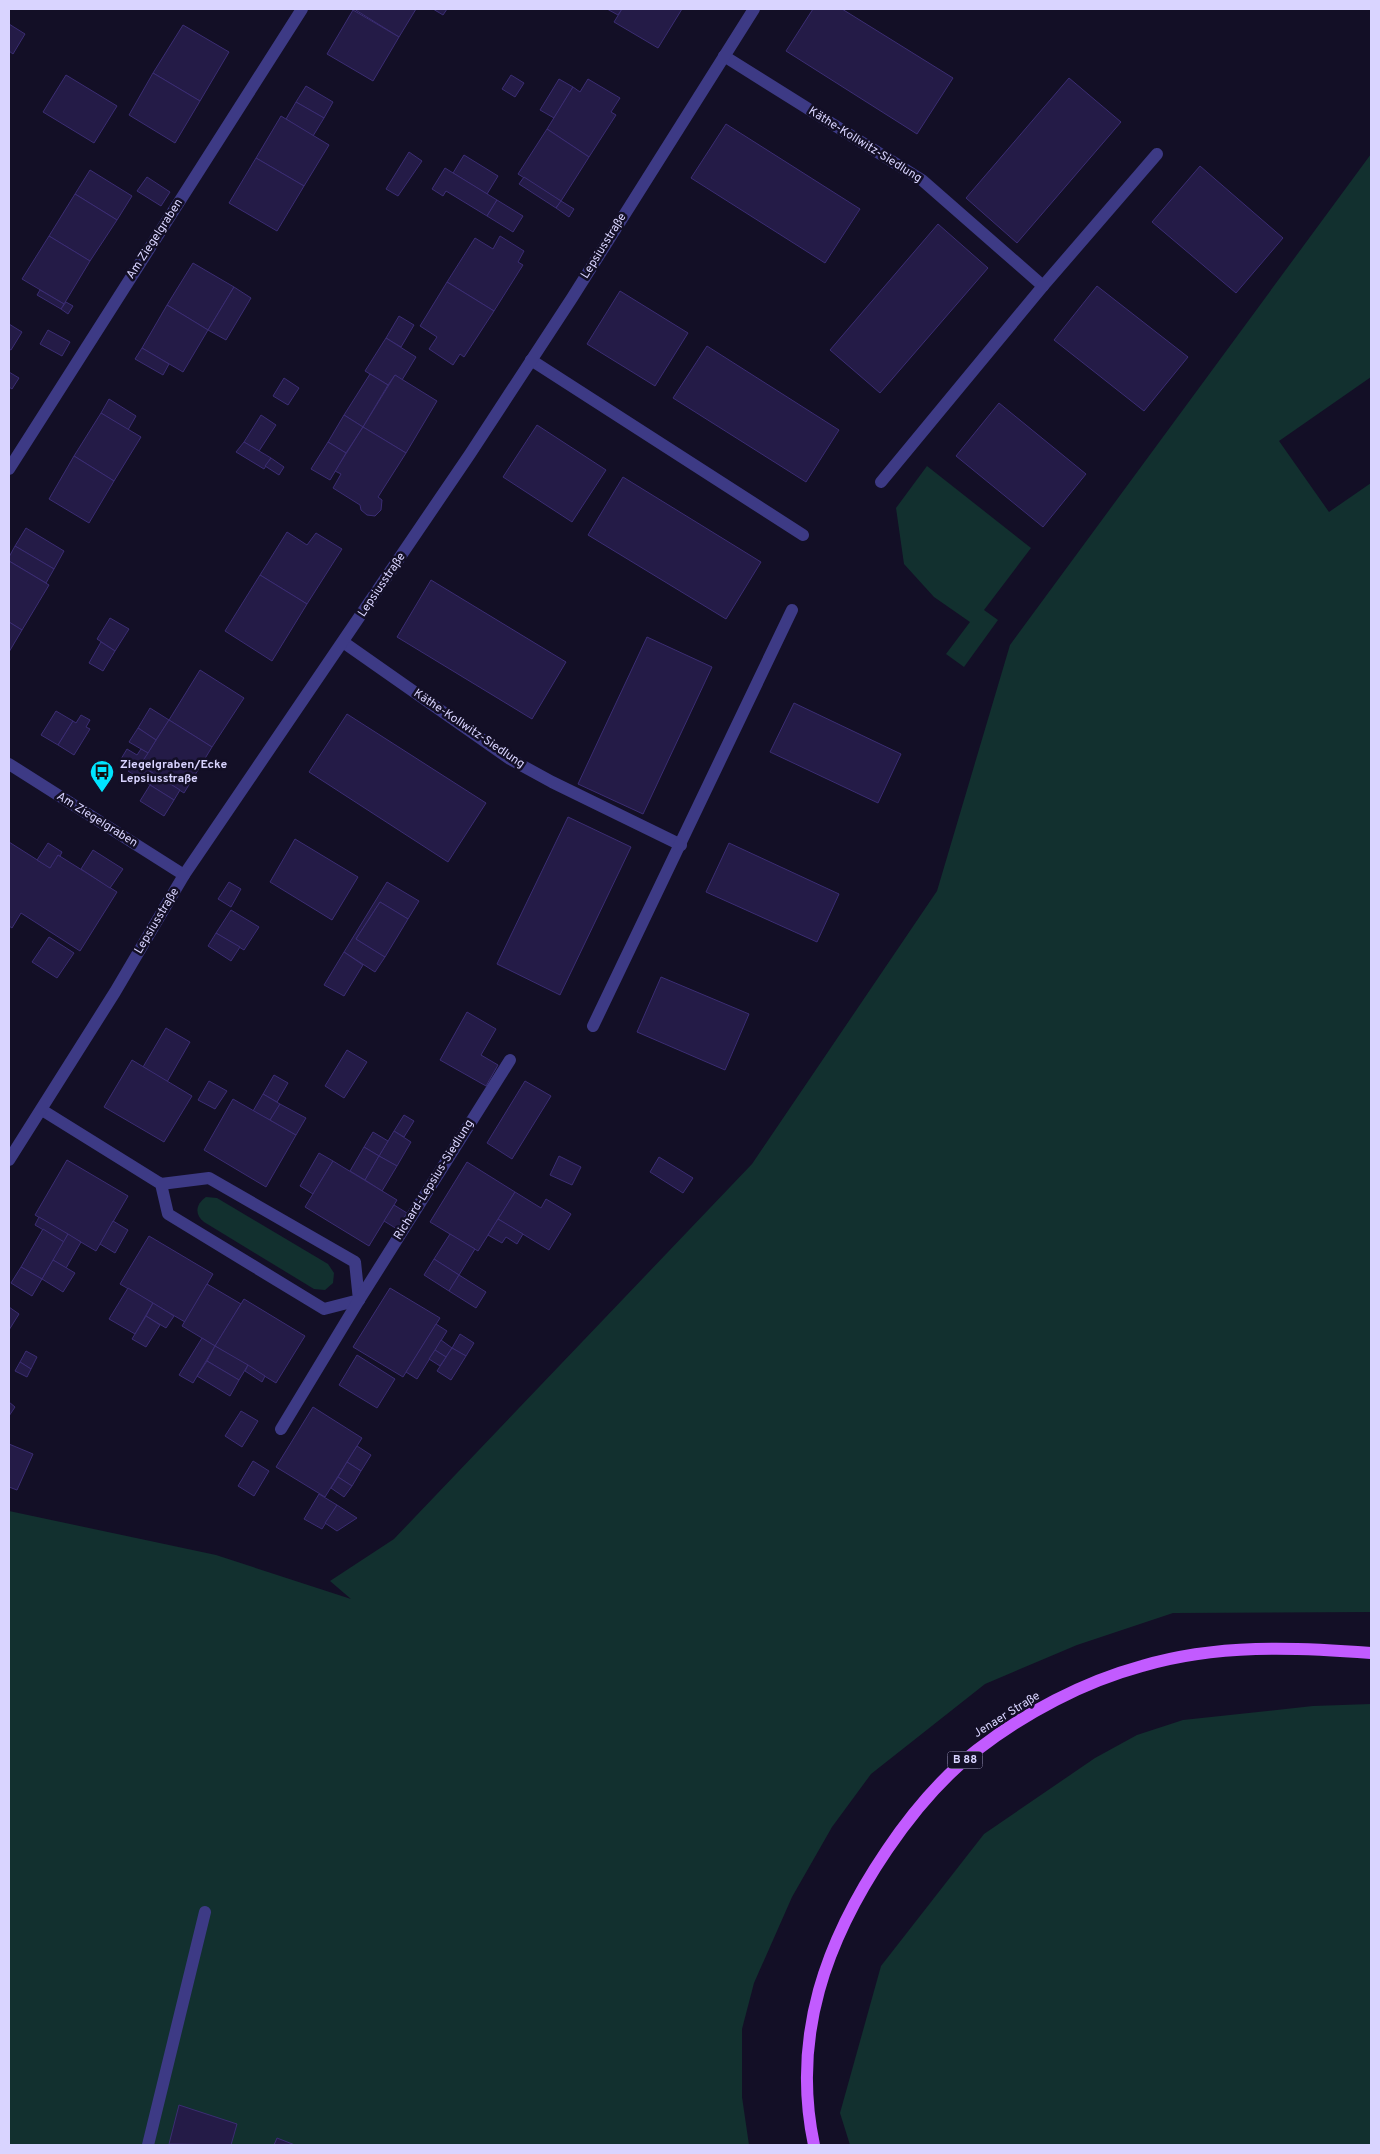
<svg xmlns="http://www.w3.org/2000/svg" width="1380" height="2154" font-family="Overpass,sans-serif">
<rect width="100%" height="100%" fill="#130f26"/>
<g fill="#12302f">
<polygon points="1371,154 1371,377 1279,441 1329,512 1371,483 1371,1612 1173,1613 1077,1645 985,1684 871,1774 832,1827 792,1897 754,1983 742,2029 742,2097 749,2145 9,2145 9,1511 216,1555 351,1599 330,1581 394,1539 752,1164 937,891 1010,645"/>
<polygon points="927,466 1031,548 984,610 998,620 964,667 946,654 970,622 934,597 904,564 896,508"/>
<path d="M206,1197L217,1198L328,1264L334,1273L333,1283L325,1290L314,1289L204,1222C194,1214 196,1204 206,1197Z"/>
<polygon points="1371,1704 1371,2145 850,2145 840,2113 881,1966 984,1834 1095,1758 1137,1735 1183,1720 1313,1706"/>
</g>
<g fill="#241b47" stroke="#3b2d73">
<polygon points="354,9 416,9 399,37"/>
<polygon points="433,9 447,9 443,15"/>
<polygon points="607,9 622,9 618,15"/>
<polygon points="622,9 682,9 658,48 614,22"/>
<polygon points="813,9 842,9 953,78 917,134 786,51"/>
<polygon points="353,10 399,37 373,81 327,54"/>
<polygon points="9,24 25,34 13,54 9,51"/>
<polygon points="183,25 229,52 200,101 153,73"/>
<polygon points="153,73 200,101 175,143 129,115"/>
<polygon points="66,75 117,106 94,143 43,112"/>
<polygon points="511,75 524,83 515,97 502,89"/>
<polygon points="1069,78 1121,122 1017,243 966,198"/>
<polygon points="559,79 573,87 554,118 540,110"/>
<polygon points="588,79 620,98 611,112 616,115 589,157 547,129 573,87 580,92"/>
<polygon points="306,86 333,102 324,118 296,102"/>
<polygon points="296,102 324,118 313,136 286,119"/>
<polygon points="281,116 329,145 304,186 256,158"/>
<polygon points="726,124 860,209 825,263 691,178"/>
<polygon points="547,129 589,157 561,201 518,174"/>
<polygon points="409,152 422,161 398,196 386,189"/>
<polygon points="464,155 498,176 487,194 453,173"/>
<polygon points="256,158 304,186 277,231 229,203"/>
<polygon points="1200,166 1283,238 1236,293 1152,222"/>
<polygon points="445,168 497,200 487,216 446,191 443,196 432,189"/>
<polygon points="90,170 132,196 117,220 75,194"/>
<polygon points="147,177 170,192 161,206 137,191"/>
<polygon points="524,177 561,201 556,208 519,184"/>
<polygon points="75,194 117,220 90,261 49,236"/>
<polygon points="497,200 523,216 513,232 487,216"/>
<polygon points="561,201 574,209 569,217 556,208"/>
<polygon points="938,224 988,268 880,393 830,350"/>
<polygon points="49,236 90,261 64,304 22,279"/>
<polygon points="500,236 524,251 518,262 523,265 494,311 447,282 475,238 493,249"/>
<polygon points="193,263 234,287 208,330 167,305"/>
<polygon points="447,282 494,311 464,357 460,354 453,365 429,349 437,337 420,326"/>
<polygon points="1097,286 1188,357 1144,411 1054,340"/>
<polygon points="234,287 251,298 226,340 208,330"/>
<polygon points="40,290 64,304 61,309 37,295"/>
<polygon points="620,291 688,333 655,386 587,344"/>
<polygon points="66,302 73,306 68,314 61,309"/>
<polygon points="167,305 208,330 183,372 142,348"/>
<polygon points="399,316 414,325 401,347 386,338"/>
<polygon points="9,324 22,332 11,350 9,349"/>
<polygon points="48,330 70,342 62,356 40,344"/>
<polygon points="386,338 416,357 402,380 395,375 388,385 365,371"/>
<polygon points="707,346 839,430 806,482 673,398"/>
<polygon points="142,348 169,364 163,375 135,359"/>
<polygon points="9,372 19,378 12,389 9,387"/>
<polygon points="370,374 388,385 363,427 344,415"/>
<polygon points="395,375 437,401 406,453 363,427"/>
<polygon points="284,378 299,388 288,405 273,396"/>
<polygon points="109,399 136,416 128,430 101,413"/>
<polygon points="999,403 1086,474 1043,527 956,456"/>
<polygon points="101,413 141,437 114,481 74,456"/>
<polygon points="261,415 276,425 259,451 244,442"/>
<polygon points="344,415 363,427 346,453 328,442"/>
<polygon points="537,425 606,470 572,522 503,477"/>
<polygon points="363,427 406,453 378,497 382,500 381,510 375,516 367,515 361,510 360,505 333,488 341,474 335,471"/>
<polygon points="244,442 271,458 264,469 236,452"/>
<polygon points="328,442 346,453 330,480 311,469"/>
<polygon points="74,456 114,481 89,523 49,499"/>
<polygon points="271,458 284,467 279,475 265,466"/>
<polygon points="623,477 761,562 726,619 588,535"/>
<polygon points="26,528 64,551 54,569 15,546"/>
<polygon points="287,532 307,545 316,533 342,549 307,604 260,575"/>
<polygon points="15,546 54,569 46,583 9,561 9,557"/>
<polygon points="9,561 49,585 22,630 9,622"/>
<polygon points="260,575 307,604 272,661 225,631"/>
<polygon points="431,580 566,662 532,719 397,637"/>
<polygon points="110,618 129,629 115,651 97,639"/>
<polygon points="9,622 22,630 9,652"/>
<polygon points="647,637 712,667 643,814 578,784"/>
<polygon points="101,642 115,651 103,671 89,663"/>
<polygon points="200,670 244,698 212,747 169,720"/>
<polygon points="794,703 901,754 878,803 770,752"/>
<polygon points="150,708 169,720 156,740 138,728"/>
<polygon points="56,711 73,721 58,745 41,735"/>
<polygon points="347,714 486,803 448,862 309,772"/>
<polygon points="81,715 90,720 86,727 90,729 74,755 58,745 73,721 76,723"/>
<polygon points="169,720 212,747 184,793 140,765"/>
<polygon points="138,728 156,740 148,753 129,742"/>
<polygon points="127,749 137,755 141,749 148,753 140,765 135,762 132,766 121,759"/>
<polygon points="135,762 156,775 150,785 128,771"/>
<polygon points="156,775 180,790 174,800 150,785"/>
<polygon points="150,785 174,800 164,816 140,801"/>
<polygon points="568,817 631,847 560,995 497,964"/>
<polygon points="295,839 358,877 332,920 270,882"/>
<polygon points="9,842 50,868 58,855 117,892 80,951 21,913 12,928 9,926"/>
<polygon points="48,843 62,852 60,856 58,855 50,868 37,860"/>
<polygon points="729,843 839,894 817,942 706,892"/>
<polygon points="93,850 123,869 110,888 81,869"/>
<polygon points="229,882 241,889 231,907 218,899"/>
<polygon points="387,882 419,901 408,919 380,902 356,939 385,957 375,972 344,952"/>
<polygon points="380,902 408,919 385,957 356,939"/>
<polygon points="231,910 259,927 244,950 216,933"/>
<polygon points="216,933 240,947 231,961 208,946"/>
<polygon points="49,937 74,953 57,978 32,962"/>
<polygon points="344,952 363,965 344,996 324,985"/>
<polygon points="661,977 749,1014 725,1070 637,1032"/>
<polygon points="467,1012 496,1029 481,1055 498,1065 486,1086 440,1060"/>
<polygon points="166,1028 190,1042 167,1082 143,1067"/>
<polygon points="347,1050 367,1062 344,1098 325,1086"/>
<polygon points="132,1060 192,1096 164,1142 104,1107"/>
<polygon points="274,1075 288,1083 277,1102 263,1094"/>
<polygon points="209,1081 227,1091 215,1109 198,1100"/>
<polygon points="525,1081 551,1096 512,1159 487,1143"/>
<polygon points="263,1094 280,1104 270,1120 253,1111"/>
<polygon points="233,1099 296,1135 266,1187 204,1150"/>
<polygon points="280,1104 306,1118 296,1135 270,1120"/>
<polygon points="404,1115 414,1121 404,1137 394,1131"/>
<polygon points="394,1131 411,1142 397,1166 379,1156"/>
<polygon points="373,1132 388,1141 379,1156 364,1147"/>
<polygon points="364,1147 379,1156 365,1180 350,1171"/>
<polygon points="319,1153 333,1161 313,1194 300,1186"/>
<polygon points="379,1156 397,1166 382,1191 365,1180"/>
<polygon points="559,1156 581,1167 572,1185 550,1175"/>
<polygon points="659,1157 693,1178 683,1193 650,1172"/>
<polygon points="67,1160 128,1196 96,1251 35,1215"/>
<polygon points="333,1161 397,1200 369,1246 305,1207"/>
<polygon points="467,1162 515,1192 478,1251 430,1222"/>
<polygon points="515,1192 541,1208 546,1199 571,1214 549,1250 498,1219"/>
<polygon points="394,1205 407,1213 397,1229 384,1221"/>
<polygon points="39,1217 68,1234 64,1242 35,1225"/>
<polygon points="498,1219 523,1234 517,1244 506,1237 502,1243 488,1235"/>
<polygon points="113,1221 128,1230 115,1253 100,1244"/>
<polygon points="43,1229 64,1242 42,1279 21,1267"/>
<polygon points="68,1234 81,1242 66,1268 53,1260"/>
<polygon points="450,1234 475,1249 459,1275 434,1259"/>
<polygon points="149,1236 213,1274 185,1322 120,1284"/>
<polygon points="434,1259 459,1275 449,1291 424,1275"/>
<polygon points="53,1260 75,1273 63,1292 42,1279"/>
<polygon points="21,1267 42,1279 32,1296 11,1283"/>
<polygon points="459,1275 486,1292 476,1308 449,1291"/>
<polygon points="207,1284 241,1304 215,1346 182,1326"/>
<polygon points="128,1288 153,1303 135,1334 109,1319"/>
<polygon points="390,1288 440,1318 403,1377 353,1347"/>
<polygon points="244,1299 305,1336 276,1383 215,1346"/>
<polygon points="153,1303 174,1316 166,1328 146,1316"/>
<polygon points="9,1307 19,1314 9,1330"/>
<polygon points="146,1316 160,1325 146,1347 132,1339"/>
<polygon points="436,1324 447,1331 417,1379 406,1372"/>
<polygon points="460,1334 474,1343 466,1356 452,1348"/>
<polygon points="202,1338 215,1346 193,1383 179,1375"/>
<polygon points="441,1340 452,1348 446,1357 435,1350"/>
<polygon points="215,1346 248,1365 239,1380 207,1361"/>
<polygon points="452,1348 466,1356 451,1380 437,1371"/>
<polygon points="435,1350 446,1357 440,1366 429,1359"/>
<polygon points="26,1351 37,1357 31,1369 20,1362"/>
<polygon points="357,1355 395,1379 377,1408 339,1385"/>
<polygon points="207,1361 239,1380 230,1396 197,1376"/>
<polygon points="20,1362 31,1369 27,1377 15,1371"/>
<polygon points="248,1365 265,1376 262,1382 245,1371"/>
<polygon points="9,1402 15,1407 9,1416"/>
<polygon points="313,1407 362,1438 325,1497 276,1467"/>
<polygon points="241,1411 258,1421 242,1447 225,1436"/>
<polygon points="9,1444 33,1454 17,1490 9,1487"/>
<polygon points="357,1446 371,1455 361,1471 347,1462"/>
<polygon points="253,1461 269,1471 254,1496 238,1486"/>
<polygon points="347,1462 361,1471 352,1486 338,1477"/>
<polygon points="338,1477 352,1486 344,1497 331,1488"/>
<polygon points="319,1494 337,1505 322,1529 304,1519"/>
<polygon points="337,1505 357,1518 337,1531 325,1523"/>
<polygon points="179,2105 237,2124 231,2145 169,2144"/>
<polygon points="277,2138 295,2145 274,2145"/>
</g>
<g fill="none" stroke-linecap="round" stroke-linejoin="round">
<g stroke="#3d3a85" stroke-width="12">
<polyline points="724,56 922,180 1043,286"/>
<polyline points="531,360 803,535"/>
<polyline points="9,469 302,9"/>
<polyline points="881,482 1043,286 1157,154"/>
<polyline points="343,642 510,759 552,782 681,845"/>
<polyline points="9,764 184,875"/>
<polyline points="593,1026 792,610"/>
<polyline points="42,1110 161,1184 209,1178 355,1262 359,1300 324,1309 168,1214 161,1184"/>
<polyline points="9,1160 115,992 184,875 470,454 572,298 754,9"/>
<polyline points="281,1429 359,1300 510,1060"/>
<polyline points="148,2145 205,1912"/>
</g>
<path stroke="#c25bff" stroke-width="12" d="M814,2145C791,2036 826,1940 887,1850C912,1813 941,1778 977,1750C1025,1713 1083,1682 1142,1666C1216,1644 1295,1647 1371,1653"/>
</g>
<defs>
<g id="bus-pin" transform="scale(1.25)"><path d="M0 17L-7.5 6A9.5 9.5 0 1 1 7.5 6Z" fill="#00e5ff" stroke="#130f26"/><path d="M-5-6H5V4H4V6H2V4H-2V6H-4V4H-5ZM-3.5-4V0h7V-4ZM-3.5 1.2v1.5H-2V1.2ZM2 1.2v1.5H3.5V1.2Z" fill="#111"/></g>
</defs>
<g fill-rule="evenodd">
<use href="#bus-pin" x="102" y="772"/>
</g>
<g text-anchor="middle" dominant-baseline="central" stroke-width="5" stroke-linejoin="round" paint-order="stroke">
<rect fill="#130f26" stroke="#9e99be" stroke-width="1" x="947.5" y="1751.5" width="35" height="17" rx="4"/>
<g font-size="11" font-weight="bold" fill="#d9d4ff">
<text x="965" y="1760">B 88</text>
</g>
<g font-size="12" fill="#d9d4ff" stroke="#130f26">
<text transform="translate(865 145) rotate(32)">Käthe-Kollwitz-Siedlung</text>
<text transform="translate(155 239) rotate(-57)">Am Ziegelgraben</text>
<text transform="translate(604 246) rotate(-58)">Lepsiusstraße</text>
<text transform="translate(382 585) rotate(-56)">Lepsiusstraße</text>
<text transform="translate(469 729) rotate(34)">Käthe-Kollwitz-Siedlung</text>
<text transform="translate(97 820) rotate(32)">Am Ziegelgraben</text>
<text transform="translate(157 921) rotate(-59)">Lepsiusstraße</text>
<text transform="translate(434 1180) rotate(-58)">Richard-Lepsius-Siedlung</text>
<text transform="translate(1007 1715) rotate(-32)">Jenaer Straße</text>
</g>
<g font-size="12" font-weight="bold" fill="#d9d4ff" stroke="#130f26" text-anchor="start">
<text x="120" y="765">Ziegelgraben/Ecke<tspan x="120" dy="14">Lepsiusstraße</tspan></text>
</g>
</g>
<rect width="1380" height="2154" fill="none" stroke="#d9d4ff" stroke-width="20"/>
</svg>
